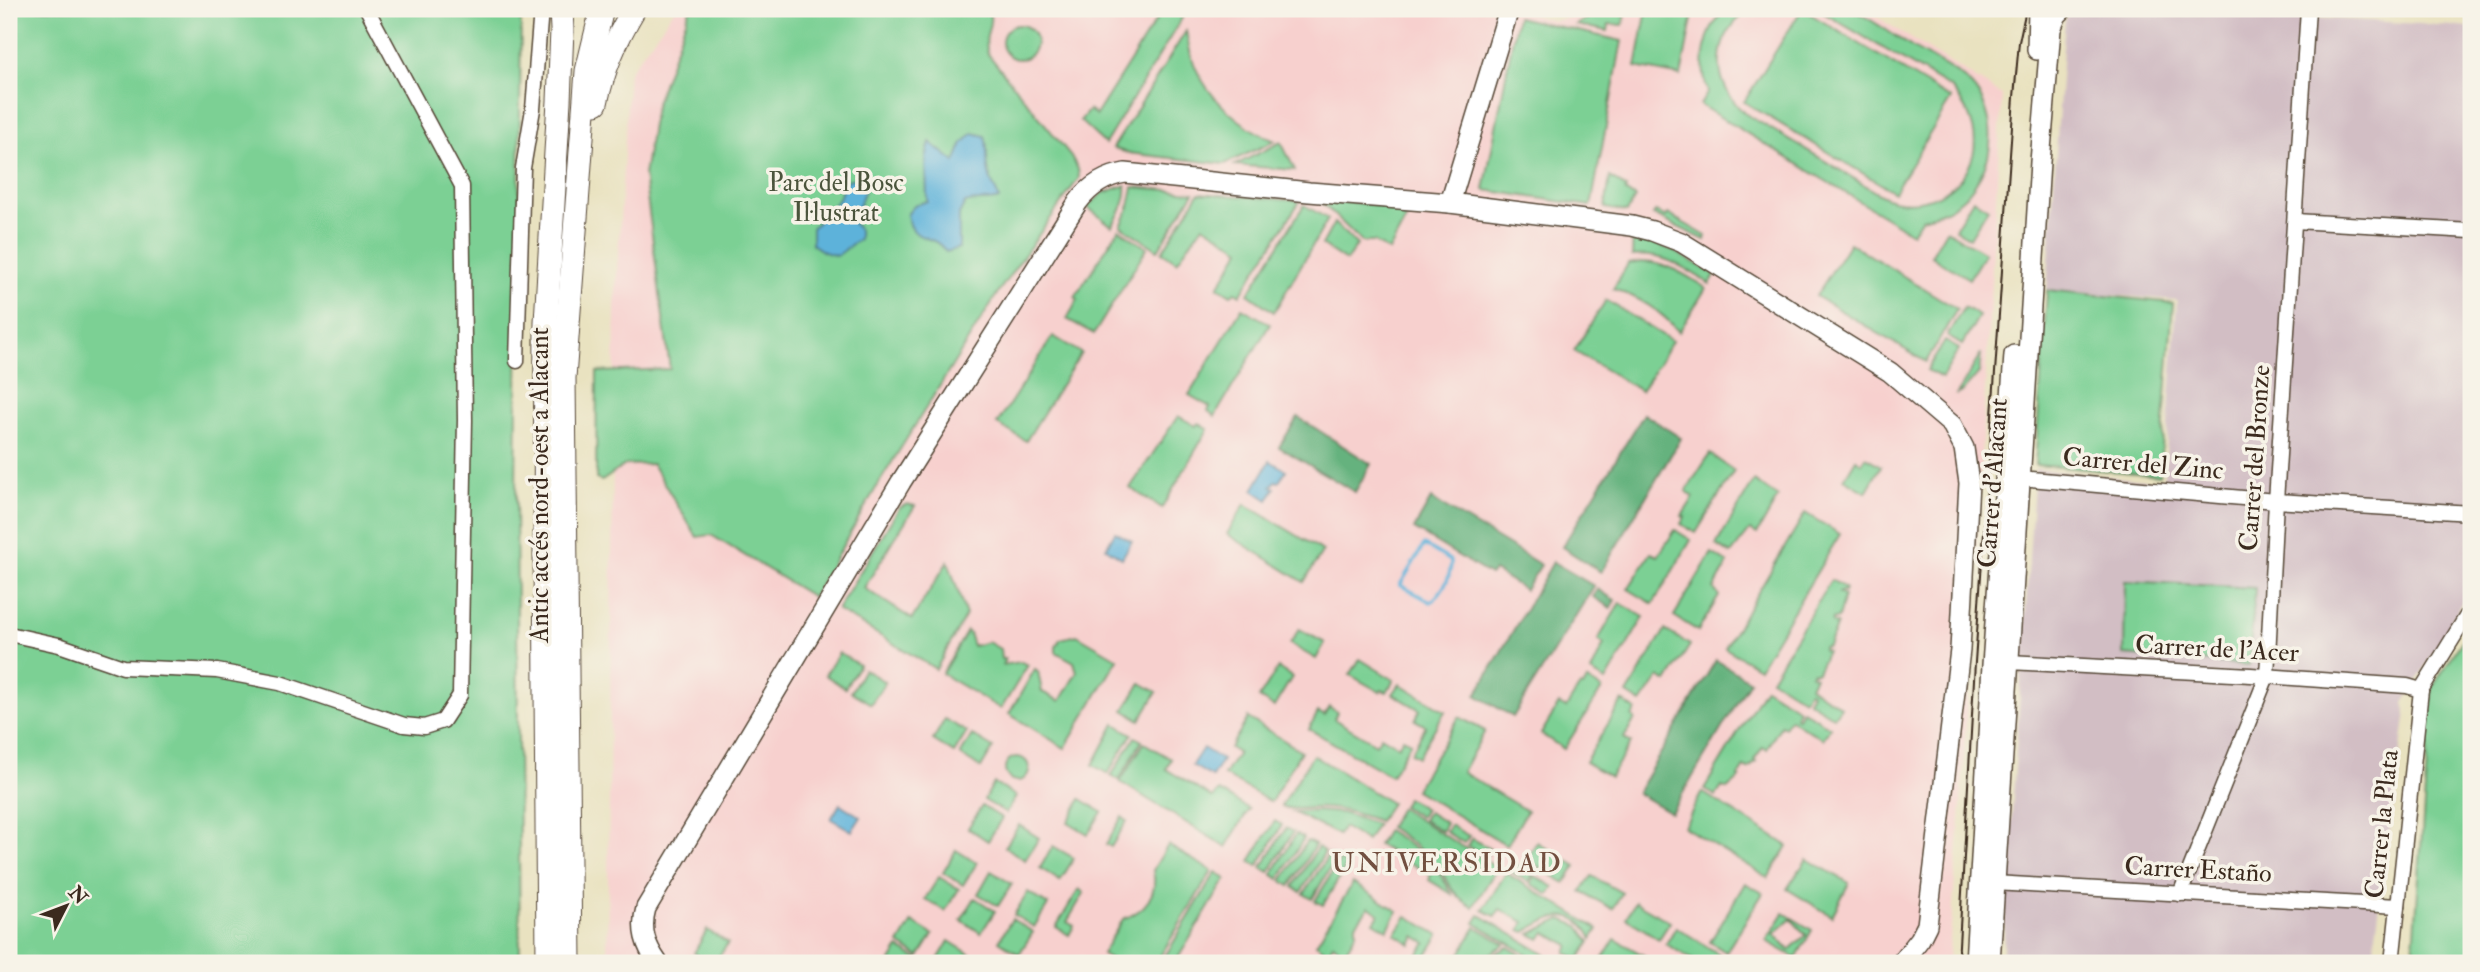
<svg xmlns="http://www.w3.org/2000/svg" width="2480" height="972" font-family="'IM FELL Double Pica',serif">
<rect width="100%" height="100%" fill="#f7f3e8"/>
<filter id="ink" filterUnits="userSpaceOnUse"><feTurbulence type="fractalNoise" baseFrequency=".0143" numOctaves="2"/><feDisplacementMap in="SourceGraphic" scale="14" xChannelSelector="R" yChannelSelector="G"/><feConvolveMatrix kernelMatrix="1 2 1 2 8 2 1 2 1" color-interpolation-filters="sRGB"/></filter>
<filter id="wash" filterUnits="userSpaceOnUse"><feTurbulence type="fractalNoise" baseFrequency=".00686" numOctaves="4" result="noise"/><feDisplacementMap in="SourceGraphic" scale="28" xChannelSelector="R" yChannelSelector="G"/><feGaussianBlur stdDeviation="1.57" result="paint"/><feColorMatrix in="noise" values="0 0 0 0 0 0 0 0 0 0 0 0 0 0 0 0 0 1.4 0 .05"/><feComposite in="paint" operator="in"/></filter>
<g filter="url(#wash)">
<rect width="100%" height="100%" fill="#e9e2c0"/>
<polygon fill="#f7d0ce" points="675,9 1513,9 1553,21 1570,17 1585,9 1864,9 2002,95 1961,806 1948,963 607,963 615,307 629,72"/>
<polygon fill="#d2bec4" points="2078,9 2233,9 2302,17 2471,27 2471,587 2404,703 2406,711 2372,963 2002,963 2035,469 2164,482 2177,300 2047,290 2065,18"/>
<g fill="#7cd094" stroke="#5c7d59" stroke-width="2" fill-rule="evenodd">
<polygon points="9,9 521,9 516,497 520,963 9,963"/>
<path d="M690,9H989C994,29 982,32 988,54L1071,156L1078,169L1079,178L999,291L879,483L813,597L711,535L697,537L652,464L625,465L602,481L596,479L597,372L670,369L644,175L655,106Z"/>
<polygon points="1163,9 1185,9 1182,18 1105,144 1080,121 1089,110 1096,115"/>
<polygon points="1602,9 1627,9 1623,25 1609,24 1608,31 1576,25"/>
<polygon points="1647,9 1694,9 1681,76 1636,67"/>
<path d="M1725,9H1749C1712,39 1710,79 1744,113C1780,134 1816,155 1851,177C1864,184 1879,197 1893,200C1924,207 1957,192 1970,164C1982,137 1969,110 1952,89L1817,9C1827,9 1840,7 1849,9C1861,11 1900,40 1913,48C1932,59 1957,70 1972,86C1994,111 1996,148 1980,176C1966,201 1949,212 1922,218L1912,233L1700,105L1708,92C1698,63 1704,32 1725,9Z"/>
<polygon points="1802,9 1951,99 1894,192 1744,102"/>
<polygon points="1517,17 1622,41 1591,206 1484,190"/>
<circle cx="1019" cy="42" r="17"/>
<path d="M1186,31C1188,40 1189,50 1192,58C1204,95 1240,127 1275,141L1225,164L1127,153L1113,148Z"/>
<polygon points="1281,142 1295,170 1235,165"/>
<polygon points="1610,177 1626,188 1625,191 1635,198 1627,212 1605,208"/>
<path d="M1126,185C1128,200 1120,213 1112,226L1087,207L1103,193Z"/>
<polygon points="1133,187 1194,192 1158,250 1121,226 1128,211"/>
<polygon points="1199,193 1300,201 1240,295 1235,292 1231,295 1218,287 1241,249 1203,225 1177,262 1162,252"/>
<polygon points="1318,199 1412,208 1389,251 1374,242 1362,242"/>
<polygon points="1973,199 1988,208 1970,238 1955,229"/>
<polygon points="1304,205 1328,219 1274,312 1248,294"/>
<polygon points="1656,211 1666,217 1668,214 1706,236 1705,240 1653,215"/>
<polygon points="1334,223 1357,245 1346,261 1322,245"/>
<polygon points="1119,229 1147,248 1094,334 1067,319 1078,299 1075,297"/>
<polygon points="1946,230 1985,253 1969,279 1931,256"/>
<path d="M1633,236L1672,250L1715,275L1710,284C1683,267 1665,253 1632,256Z"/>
<polygon points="1850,243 1957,309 1926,362 1816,296"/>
<path d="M1643,262C1668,263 1686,275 1706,288L1679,332C1661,311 1639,297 1613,289L1628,264Z"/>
<polygon points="2047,290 2173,303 2160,475 2035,465"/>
<polygon points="1606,300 1672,341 1641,391 1574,351"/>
<polygon points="1964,307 1979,316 1962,345 1947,336"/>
<polygon points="1242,308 1270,324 1215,416 1208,411 1210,407 1189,395"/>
<polygon points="1053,336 1081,353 1026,441 997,424"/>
<polygon points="1945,341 1959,349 1942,378 1927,370"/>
<polygon points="1981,354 1979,373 1962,392 1957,394"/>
<polygon points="1178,416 1196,426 1198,423 1208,429 1162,508 1130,488"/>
<polygon points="1710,454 1734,471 1696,533 1681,524 1685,517 1682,516 1694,497 1686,491"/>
<polygon points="1866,457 1881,466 1866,492 1844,479 1856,459 1862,463"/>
<polygon points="1754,481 1778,497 1757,534 1750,530 1731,554 1716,545"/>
<polygon points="907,504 915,506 864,588 912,619 948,561 966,615 936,669 837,610 899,508"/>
<polygon points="1245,504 1323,551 1304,582 1227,534"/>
<polygon points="1805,513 1840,534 1759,668 1725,648"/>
<polygon points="1675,530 1691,540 1653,604 1628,589 1651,553 1658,556"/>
<polygon points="1712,553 1728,563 1714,589 1719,596 1698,631 1674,616"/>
<polygon points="1831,580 1845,588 1844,592 1842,591 1839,593 1844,596 1838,618 1832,620 1832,623 1837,624 1828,646 1823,647 1823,650 1827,651 1817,672 1812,672 1811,675 1815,676 1810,687 1841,707 1834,717 1808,701 1812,693 1809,691 1804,699 1771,679"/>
<polygon points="2125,581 2255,588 2249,665 2124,655"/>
<polygon points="1620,603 1644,617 1606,681 1591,672 1604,644 1598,640"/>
<polygon points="2471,627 2471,963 2413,963 2432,688"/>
<polygon points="1299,629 1325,643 1316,659 1290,644"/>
<polygon points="1665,630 1690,645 1667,682 1659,677 1641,703 1627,694"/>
<polygon points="967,631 969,633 973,646 988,642 1000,649 1001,659 1005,659 1002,665 1021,662 1028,665 1001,709 942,674"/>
<polygon points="1077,635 1118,659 1065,748 1009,714 1035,669 1038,671 1042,692 1060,701 1077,672 1074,662 1056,652 1056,647 1060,639"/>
<polygon points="839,653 859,665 845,688 825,675"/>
<polygon points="1360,659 1394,680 1387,692 1382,690 1380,692 1350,675"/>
<polygon points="1278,668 1292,677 1274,707 1259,698"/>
<polygon points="864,669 885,682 871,704 851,692"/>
<polygon points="1587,680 1602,689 1564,749 1541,734 1559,704 1566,708 1580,686 1583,687"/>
<polygon points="1141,683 1157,692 1140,720 1124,710"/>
<polygon points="1400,684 1445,711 1418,757 1411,753 1426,726 1415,720 1420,710 1393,694"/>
<polygon points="1765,688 1799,709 1795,717 1798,718 1802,710 1830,727 1823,739 1790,719 1784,727 1781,725 1767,749 1763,747 1754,760 1756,762 1748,769 1744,767 1738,777 1740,778 1727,789 1722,787 1716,796 1704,789"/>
<polygon points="1622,701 1636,710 1632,717 1635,719 1624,738 1631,743 1610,777 1585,762"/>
<polygon points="1329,707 1337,712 1334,719 1376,744 1381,736 1398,746 1403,738 1411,742 1391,776 1309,729 1318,712 1324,715"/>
<polygon points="1459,717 1485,731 1462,772 1527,811 1507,845 1415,790"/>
<polygon points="1248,718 1301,751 1271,802 1224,775 1238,753 1230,748"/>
<polygon points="945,719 967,732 954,753 933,740"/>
<polygon points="1115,724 1132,734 1108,774 1093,765"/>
<polygon points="972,735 993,748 981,768 960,755"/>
<polygon points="1135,737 1142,741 1119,780 1111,776"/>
<polygon points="1144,743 1171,759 1166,769 1213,798 1219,791 1249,809 1226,847 1120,782"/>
<path d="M1313,755L1391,803L1379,821C1361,815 1344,809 1325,808C1311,806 1293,812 1281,806Z"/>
<circle cx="1017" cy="769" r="12"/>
<polygon points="994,783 1016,796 1006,813 984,800"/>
<polygon points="1702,792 1788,846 1768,878 1684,827"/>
<polygon points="1407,798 1425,809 1420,817 1402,806"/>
<polygon points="1081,799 1102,812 1088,834 1068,822"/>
<polygon points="982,806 1002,818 988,841 968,828"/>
<path d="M1400,808L1497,868L1473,907C1450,894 1453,885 1436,866C1422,850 1407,838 1389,827Z"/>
<polygon points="1318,811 1342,813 1377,824 1367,841 1343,827 1338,835 1293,812"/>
<polygon points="1428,812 1446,823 1442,831 1423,820"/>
<polygon points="1122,817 1127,821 1111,847 1106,844"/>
<polygon points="1275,821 1282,825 1258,866 1250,861"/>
<polygon points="1019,825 1039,838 1025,860 1005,847"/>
<polygon points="1450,825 1469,836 1464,843 1446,832"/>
<polygon points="1286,828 1293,832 1269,872 1261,868"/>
<path d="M1387,830C1414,846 1438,866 1452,894L1429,880L1431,875L1378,845Z"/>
<polygon points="1296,834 1304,838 1279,879 1272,874"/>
<polygon points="1472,838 1490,849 1486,857 1467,846"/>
<polygon points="1307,841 1315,845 1290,886 1282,881"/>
<polygon points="1537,842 1576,866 1565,883 1526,859"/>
<path d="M1168,845L1212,871L1156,963H1118L1102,954L1123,919C1145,911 1159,894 1153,870Z"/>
<polygon points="1053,846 1074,858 1060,881 1040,868"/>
<polygon points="1318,847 1325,852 1301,892 1293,887"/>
<polygon points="956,850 977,863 963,885 943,873"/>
<polygon points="1329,854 1336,858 1312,899 1304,894"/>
<polygon points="1807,859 1849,883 1832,916 1787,889"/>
<polygon points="1340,860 1347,865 1323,905 1315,901"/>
<polygon points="1515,864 1533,875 1529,882 1510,871"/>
<polygon points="991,871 1012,884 998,906 978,894"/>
<polygon points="1216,872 1226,879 1175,963 1161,963"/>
<path d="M1506,873L1598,929L1592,939C1575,903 1551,917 1525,932L1520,930L1524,922L1500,909L1495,916L1483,910Z"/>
<polygon points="1535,876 1554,887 1549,895 1531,884"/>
<polygon points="1592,876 1622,893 1613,909 1581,892"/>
<polygon points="939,877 959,889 945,911 925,899"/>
<polygon points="1353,883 1398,911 1387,930 1374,922 1379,914 1369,907 1356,924 1356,933 1345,952 1333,944 1328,952 1316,944"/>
<polygon points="1745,883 1763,893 1726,952 1710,942"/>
<polygon points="1079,889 1084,893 1067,922 1074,926 1069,935 1056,927"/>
<polygon points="1028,892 1048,905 1034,927 1014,915"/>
<polygon points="975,898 995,911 981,933 961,920"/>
<polygon points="1635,902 1670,922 1659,939 1626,918"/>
<path d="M1784,913L1812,930L1796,958L1766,941ZM1791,919L1806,935L1789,950L1774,934Z"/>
<polygon points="1480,915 1559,963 1542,963 1475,923"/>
<polygon points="1407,916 1439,935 1422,963 1413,963 1426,943 1415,936 1411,944 1395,934"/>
<polygon points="1012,919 1033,932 1019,954 999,941"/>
<polygon points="1561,919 1579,926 1590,942 1579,959 1566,953 1569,945 1545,932 1540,939 1530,934"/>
<polygon points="912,922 933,935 919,957 899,944"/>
<polygon points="1476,927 1505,944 1490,954 1458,957"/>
<polygon points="1676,927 1719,954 1713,963 1698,963 1666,944"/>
<polygon points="707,930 728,943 715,963 710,963 694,953"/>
<polygon points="1615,939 1657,963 1600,963"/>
<polygon points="949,941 970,954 964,963 936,963"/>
<polygon points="1508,947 1534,963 1476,963 1474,960 1492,956"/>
<polygon points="899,948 920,961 918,963 890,963"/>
</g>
<g fill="#65b27e" stroke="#506e4e" stroke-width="2">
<polygon points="1644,414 1681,438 1601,572 1562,547"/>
<polygon points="1298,417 1371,464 1355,492 1279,447"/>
<polygon points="1431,499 1541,565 1525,590 1494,571 1490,575 1414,529"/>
<polygon points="1553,562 1594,586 1513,717 1476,695"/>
<polygon points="1597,589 1615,600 1611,608 1593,597"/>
<polygon points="1716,660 1750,681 1671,813 1637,793"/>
</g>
<g fill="#5db2da" stroke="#4c6e7c" stroke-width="2">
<path d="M973,133L985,136C989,150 985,163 990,177C992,185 997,191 999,199C987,203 977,199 965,203L959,215V248L946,252C932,230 914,247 907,215L913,206L927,201L926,158L930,142L955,162L963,143Z"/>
<polygon points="849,179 856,179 865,189 853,223 859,230 859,239 837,256 824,252 812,244 812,228 839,199 844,183"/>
<polygon points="1270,461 1286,470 1279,482 1276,481 1272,486 1275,488 1268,500 1253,490"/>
<polygon points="1115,532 1132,541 1122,558 1106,548"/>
<polygon points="1203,748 1222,760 1212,777 1192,765"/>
<polygon points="840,804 861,817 852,831 831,819"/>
</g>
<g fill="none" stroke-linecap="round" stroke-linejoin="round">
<path stroke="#5db2da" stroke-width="3.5" d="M1424,545L1451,561C1451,577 1443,591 1431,602L1400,585Z"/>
</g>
</g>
<g filter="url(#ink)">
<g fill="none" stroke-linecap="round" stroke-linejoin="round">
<g stroke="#554636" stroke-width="17">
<g id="street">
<polyline points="2295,221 2471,231"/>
<polyline points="517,361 523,168 533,109 541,9"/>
<polyline points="2020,478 2276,501 2471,513"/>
<polyline points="9,634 59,645 123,667 217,671 280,683 404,725 424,727 443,721 460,695 465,420 462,186 367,9"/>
<polyline points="2009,662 2251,675 2407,686 2421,690"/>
<polyline points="1994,883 2398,906"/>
<polyline points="2180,894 2267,676 2276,501 2308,9"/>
<polyline points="2392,963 2421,690 2471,609"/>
</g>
</g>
<g stroke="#554636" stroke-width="22">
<g id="secondary">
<polyline points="2037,50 2038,9"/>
<polyline points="1450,203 1509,9"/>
<path d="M658,963C645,945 640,929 646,908L901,482L1078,202C1090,186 1106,176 1125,173L1309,192L1450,203L1632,226L1652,231L1681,242L1890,372L1952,425L1964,448L1969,483L1960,650L1927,925L1920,939L1901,963"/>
<polyline points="1975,963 1992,665 2014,355"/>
<polyline points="1990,963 2040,162 2051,29 2057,15 2063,9"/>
</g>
</g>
<g stroke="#554636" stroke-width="25">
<g id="primary">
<path d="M596,103C603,69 616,39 634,9"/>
<polyline points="548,963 545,551 546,322 559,101 562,30 561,9"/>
<polyline points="570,963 564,378 587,71 602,9"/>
</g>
</g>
<use href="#street" stroke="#fff" stroke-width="14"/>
<use href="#secondary" stroke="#fff" stroke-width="19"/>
<use href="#primary" stroke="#fff" stroke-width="23"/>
<polyline stroke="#3b2a1e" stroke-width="2" points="1958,963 1975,662 2014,97 2019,42 2026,9"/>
</g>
</g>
<g text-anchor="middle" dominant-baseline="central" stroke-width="7" stroke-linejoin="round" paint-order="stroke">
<g font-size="26" fill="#4b543c" stroke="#f7f3e8">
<text x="836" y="183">Parc del Bosc<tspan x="836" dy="30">Il·lustrat</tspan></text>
</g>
<g font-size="26" fill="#3b2a1e" stroke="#f7f3e8">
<text transform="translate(2255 458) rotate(-86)">Carrer del Bronze</text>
<text transform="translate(2143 464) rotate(5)">Carrer del Zinc</text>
<text transform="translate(1993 483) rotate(-86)">Carrer d'Alacant</text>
<text transform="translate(540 485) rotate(-90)">Antic accés nord-oest a Alacant</text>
<text transform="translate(2217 649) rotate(3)">Carrer de l'Acer</text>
<text transform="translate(2382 824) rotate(-84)">Carrer la Plata</text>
<text transform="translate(2198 870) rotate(3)">Carrer Estaño</text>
</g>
<g font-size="28" letter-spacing="2" fill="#724f3f" stroke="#f7f3e8">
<text x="1447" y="863">UNIVERSIDAD</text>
</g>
</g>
<rect width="2480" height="972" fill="none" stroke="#f7f3e8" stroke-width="35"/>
<g transform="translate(66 906) rotate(48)" stroke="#f7f3e8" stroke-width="5" paint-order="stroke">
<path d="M0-5L12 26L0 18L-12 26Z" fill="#3b2a1e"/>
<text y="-10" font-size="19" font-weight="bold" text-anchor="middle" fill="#3b2a1e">N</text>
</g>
</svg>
